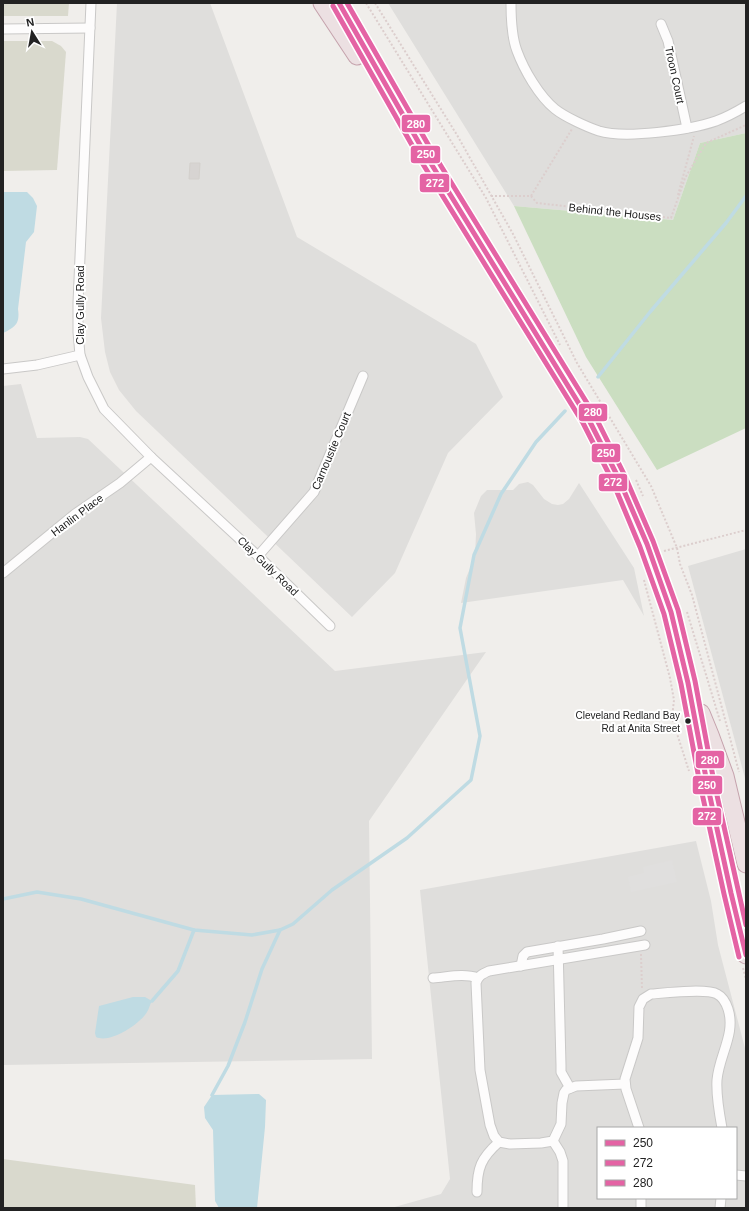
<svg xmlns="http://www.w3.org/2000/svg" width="749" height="1211" font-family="Helvetica,sans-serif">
<rect width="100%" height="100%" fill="#f0eeeb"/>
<g fill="#dfdedc" fill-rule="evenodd">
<polygon points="117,3 210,3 297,237 476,344 503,397 448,453 395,573 352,617 136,411 119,390 110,372 105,352 101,318"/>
<polygon points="388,3 746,3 746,133 700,143 673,220 514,206"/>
<polygon points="21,384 37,438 80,437 88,439 335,671 486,652 369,821 372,1059 3,1065 3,386"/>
<polygon points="528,482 533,485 544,499 552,504 558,505 563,504 569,499 579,483 634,568 644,616 623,580 461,603 466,578 475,556 476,534 474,513 481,496 487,490 513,490 519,484"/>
<polygon points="746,549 746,782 688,566"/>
<path d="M696,841L711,901L718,945L746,1052V1208H391L441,1194L450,1179L420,890ZM598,1128H736V1198H598Z"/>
</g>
<g fill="#d9d9cd">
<polygon points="3,3 69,3 68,16 3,16"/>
<polygon points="3,41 52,41 61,46 66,52 57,170 3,171"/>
<polygon points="3,1159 195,1185 196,1208 3,1208"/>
</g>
<polygon fill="#cbdec1" points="746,133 746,428 657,470 586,357 514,206 673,220 700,143"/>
<polygon fill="#e0dfde" points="672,860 677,882 631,892 628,877 644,873 643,867"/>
<g fill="#bfdbe3">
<path d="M3,192H27L33,198L37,206L34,232L26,242L18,309C20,323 16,327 3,333Z"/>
<path d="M133,997H145L152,1001C150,1004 149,1009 147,1012C140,1024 110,1044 96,1037L95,1033L99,1006Z"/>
<polygon points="259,1094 266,1100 265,1127 257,1208 219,1208 215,1201 213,1130 205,1118 204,1107 212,1095"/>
</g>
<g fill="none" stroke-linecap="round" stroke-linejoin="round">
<g stroke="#bfdbe3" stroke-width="3.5">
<polyline points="598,377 650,312 726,223 746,196"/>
<polyline points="3,899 37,892 81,899 194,930 252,935 280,930 293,924 332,890 407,838 471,780 480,736 460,628 474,555 501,494 536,442 565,411"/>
<polyline points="152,1001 178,971 194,930"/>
<polyline points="212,1095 228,1066 245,1022 262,969 280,930"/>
</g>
</g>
<polygon fill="#d7d4d2" stroke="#d3d0cc" points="190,163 200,163 199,179 189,179"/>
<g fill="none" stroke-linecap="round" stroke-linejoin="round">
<g stroke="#c9c8c7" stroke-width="11">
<g id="street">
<polyline points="91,3 78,303 78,332 80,355 88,377 104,409 151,457 258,556 330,626"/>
<path d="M511,3C511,17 512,38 517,51C524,70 539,96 555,109C565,117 587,127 599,131C625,139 690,130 716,121C727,117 736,112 746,106"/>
<polyline points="661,24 668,41 687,128"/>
<polyline points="3,29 90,28"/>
<polyline points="3,369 37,365 80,355"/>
<polyline points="258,556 314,492 363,376"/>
<polyline points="3,573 75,514 120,483 151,457"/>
<polyline points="558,946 561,1065 561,1072 570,1088"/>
<polyline points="521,966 523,956 527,952 603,939 641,931"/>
<path d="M433,978C448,977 464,973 478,978"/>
<path d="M625,1084L576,1086L566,1090L564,1093L562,1103L561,1124L553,1141L541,1143L510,1144L499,1142L494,1136L490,1125L480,1070L476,983C478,976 482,974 489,971L645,945"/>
<path d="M639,1128L626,1089L625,1079L638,1038L639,1007L643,999L651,994C664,993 707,988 717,994C723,997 726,1003 728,1009C736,1034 719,1055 717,1080C716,1096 719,1112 722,1128"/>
<polyline points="553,1141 560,1152 563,1161 563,1208"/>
<polyline points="736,1175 746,1176"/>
<path d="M477,1192C477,1168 481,1158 499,1142"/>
<polyline points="641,1198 641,1208"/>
<polyline points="720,1208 721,1198"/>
</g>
</g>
<g stroke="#c5a2ac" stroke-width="19">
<g id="highway">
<polyline points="322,3 357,56"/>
<polyline points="339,3 427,157 589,420 618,477 647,544 671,612 688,683 707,783 731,893 746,955"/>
<polyline points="701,713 710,735 725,776 746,864"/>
</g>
</g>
<g stroke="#dccecd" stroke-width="2" stroke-dasharray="2 2" stroke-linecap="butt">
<polyline points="366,3 486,198 560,345"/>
<polyline points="375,3 457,135 513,234 577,363 651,486 677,548 680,564 692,595 739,772"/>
<polyline points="678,195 694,136"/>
<polyline points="491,196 531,196 572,129"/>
<polyline points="531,196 537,203 671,218 685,178 706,143 746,125"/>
<polyline points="636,480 643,496"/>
<polyline points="664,551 746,530"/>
<polyline points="644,580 670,678 674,700 672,718 689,771"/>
<polyline points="687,612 720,721"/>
<polyline points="641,954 642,988"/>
<polyline points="743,968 746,979"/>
</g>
<use href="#street" stroke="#fdfcfc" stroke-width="9"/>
<use href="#highway" stroke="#ece0e2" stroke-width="17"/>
<g stroke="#fff" stroke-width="8">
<polyline id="bus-1" points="339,3 427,157 589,420 618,477 647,544 671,612 688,683 707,783 731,893 746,955"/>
</g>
<g stroke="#fff" stroke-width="8">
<polyline id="bus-2" points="333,6 421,161 583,423 612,480 640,547 664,614 681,684 700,784 724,894 739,957"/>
</g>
<g stroke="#fff" stroke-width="8">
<polyline id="bus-3" points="347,3 433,153 595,416 624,474 653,541 678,610 695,681 714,782 746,925"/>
</g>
<use href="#bus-1" stroke="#e463a4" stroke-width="5"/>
<use href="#bus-2" stroke="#e463a4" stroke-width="5"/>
<use href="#bus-3" stroke="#e463a4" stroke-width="5"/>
</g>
<circle fill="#222" stroke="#fff" stroke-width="1.5" cx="688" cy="721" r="3.5"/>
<g text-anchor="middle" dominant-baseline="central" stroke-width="4" stroke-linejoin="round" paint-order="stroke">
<g font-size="10" fill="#222" stroke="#fff" text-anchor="end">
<text x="680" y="715">Cleveland Redland Bay<tspan x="680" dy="13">Rd at Anita Street</tspan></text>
</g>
<g font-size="11" fill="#222" stroke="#fff">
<text transform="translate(675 75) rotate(78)">Troon Court</text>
<text transform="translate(615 212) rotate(6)">Behind the Houses</text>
<text transform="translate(80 305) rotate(-90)">Clay Gully Road</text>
<text transform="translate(331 451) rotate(-67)">Carnoustie Court</text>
<text transform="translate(77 515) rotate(-37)">Hanlin Place</text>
<text transform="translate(268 566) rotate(44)">Clay Gully Road</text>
</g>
</g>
<g stroke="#fff" stroke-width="1.5">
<rect x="401" y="114" width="30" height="19" rx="4" fill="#e463a4"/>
<rect x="410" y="145" width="31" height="19" rx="4" fill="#e463a4"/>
<rect x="419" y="173" width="31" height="20" rx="4" fill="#e463a4"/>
<rect x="578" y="403" width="30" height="19" rx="4" fill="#e463a4"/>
<rect x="591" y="443" width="30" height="20" rx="4" fill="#e463a4"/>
<rect x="598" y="473" width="30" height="19" rx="4" fill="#e463a4"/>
<rect x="695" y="750" width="30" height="19" rx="4" fill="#e463a4"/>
<rect x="692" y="775" width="31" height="20" rx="4" fill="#e463a4"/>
<rect x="692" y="807" width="30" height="19" rx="4" fill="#e463a4"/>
</g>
<g font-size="11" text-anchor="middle" font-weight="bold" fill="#fff">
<text x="416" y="128">280</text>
<text x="426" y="158">250</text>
<text x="435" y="187">272</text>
<text x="593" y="416">280</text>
<text x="606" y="457">250</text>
<text x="613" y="486">272</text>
<text x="710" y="764">280</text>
<text x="707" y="789">250</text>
<text x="707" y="820">272</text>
</g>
<rect width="749" height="1211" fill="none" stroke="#222222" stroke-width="8"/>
<rect x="597" y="1127" width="140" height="72" fill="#ffffff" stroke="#a7a7a7"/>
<rect x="605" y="1140" width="20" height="6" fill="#e463a4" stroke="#a7a7a7"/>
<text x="633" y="1147" font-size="12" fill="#222222">250</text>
<rect x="605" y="1160" width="20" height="6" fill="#e463a4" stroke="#a7a7a7"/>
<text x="633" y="1167" font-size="12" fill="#222222">272</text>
<rect x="605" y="1180" width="20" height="6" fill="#e463a4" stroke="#a7a7a7"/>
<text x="633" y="1187" font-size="12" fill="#222222">280</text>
<g transform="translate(32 32) rotate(349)" stroke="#ffffff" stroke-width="3" paint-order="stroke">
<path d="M0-3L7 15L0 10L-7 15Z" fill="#222222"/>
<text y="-6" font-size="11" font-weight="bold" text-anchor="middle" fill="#222222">N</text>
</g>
</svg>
